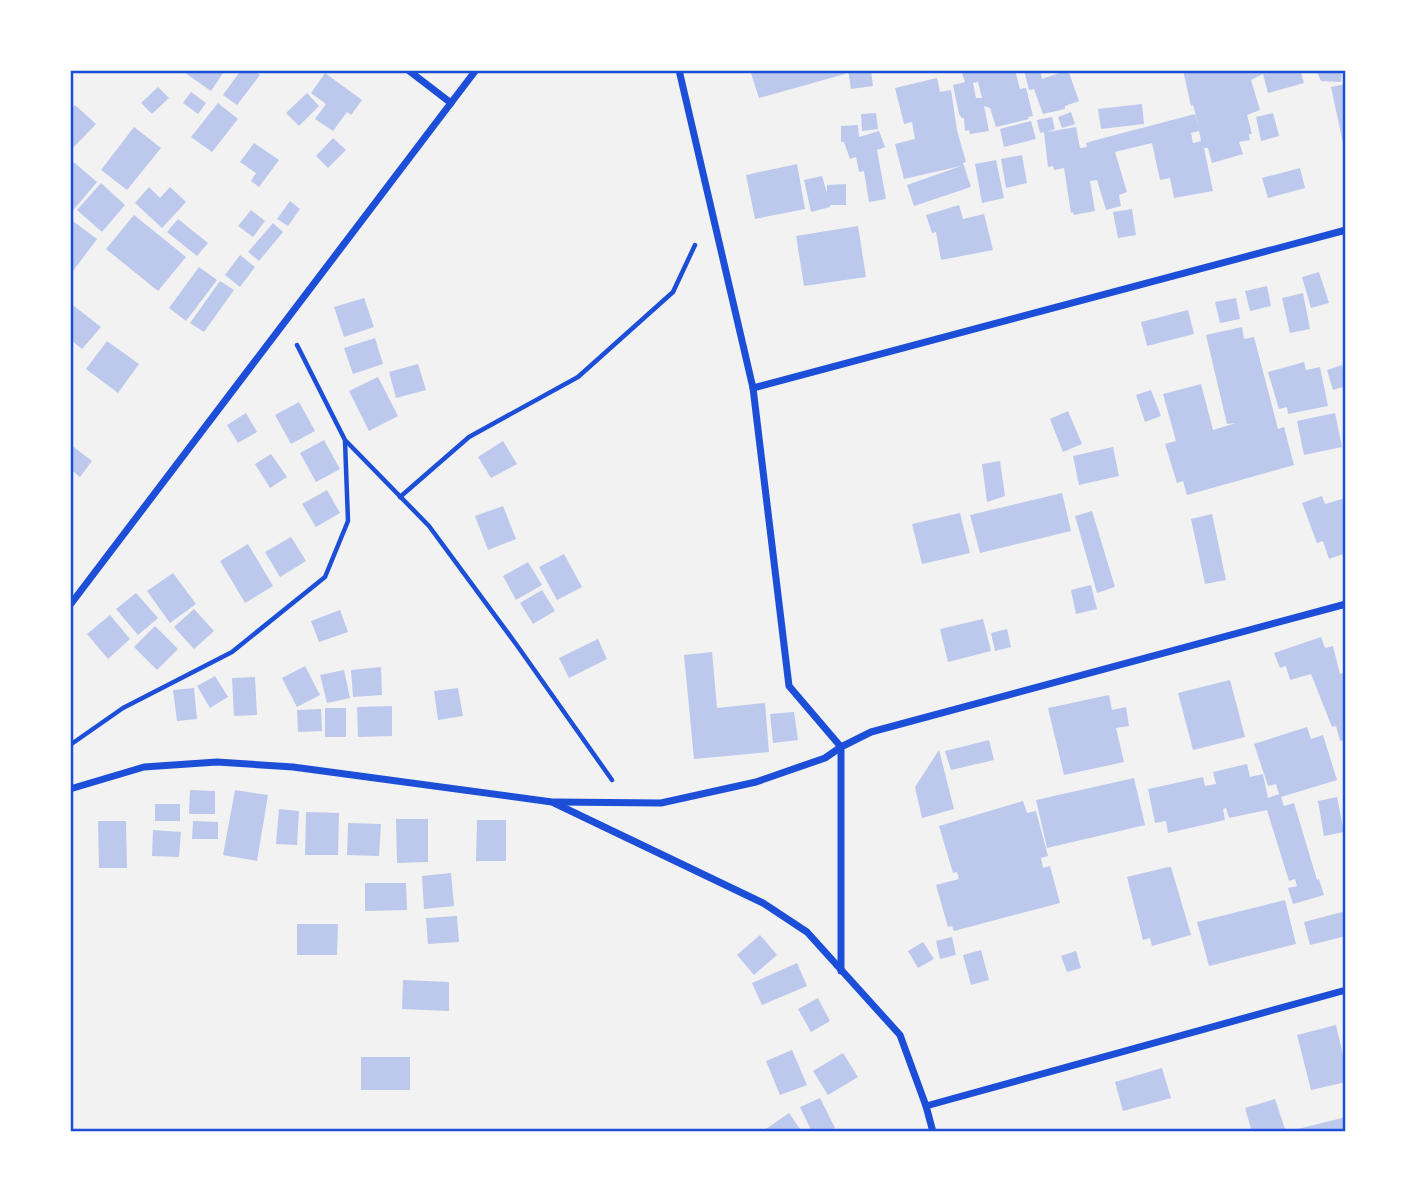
<svg xmlns="http://www.w3.org/2000/svg" width="1416" height="1202" font-family="Arial,sans-serif">
<rect width="100%" height="100%" fill="#f2f2f2"/>
<g fill="#bdc9ec" fill-rule="evenodd">
<polygon points="181,70 225,70 211,91"/>
<polygon points="241,70 254,70 260,75 237,105 223,95"/>
<polygon points="750,70 844,70 845,74 759,98"/>
<polygon points="848,70 871,70 873,86 851,89"/>
<path d="M961,70H1015L1020,89L1026,88L1033,116L1028,117L1029,119L996,127L990,108L984,106L989,131L970,134L969,130L965,131L964,118H962L959,114L953,85L965,82ZM978,82L982,98H976L973,83Z"/>
<polygon points="1024,70 1040,70 1042,79 1068,70 1079,101 1065,106 1065,109 1043,114 1034,89 1029,90"/>
<path d="M1183,70H1300L1304,83L1268,93L1263,74L1251,80L1260,110L1247,115L1252,134H1249L1250,140L1239,142L1243,154L1212,163L1208,148H1204L1213,191L1174,198L1170,178L1160,180L1152,143L1115,152L1127,192L1119,195L1121,206L1106,210L1097,180L1090,181L1095,211L1074,215L1073,212L1071,213L1064,168L1054,170L1053,166L1048,167L1044,132L1040,133L1037,120L1052,117L1055,129L1047,132L1076,127L1080,148L1087,147L1086,143L1096,140L1195,114L1199,127L1193,105L1191,106ZM1199,131L1201,141L1193,143L1191,133Z"/>
<polygon points="1316,70 1342,70 1341,82 1321,81"/>
<polygon points="325,73 362,100 351,115 347,112 333,131 315,119 326,104 311,93"/>
<polygon points="937,78 940,92 951,90 957,130 966,162 963,163 971,187 914,206 907,185 961,166 904,179 895,144 915,139 912,122 904,124 895,88"/>
<polygon points="1346,84 1346,142 1343,143 1331,87"/>
<polygon points="158,87 169,98 152,114 141,103"/>
<polygon points="191,92 206,103 198,114 183,103"/>
<polygon points="307,93 319,106 299,126 286,113"/>
<polygon points="218,103 238,119 212,152 191,137"/>
<polygon points="1142,104 1144,124 1101,129 1098,109"/>
<polygon points="75,105 96,124 70,151 70,110"/>
<polygon points="1071,112 1075,124 1062,128 1058,117"/>
<polygon points="876,113 878,129 862,131 861,114"/>
<polygon points="1273,113 1279,136 1261,141 1256,117"/>
<polygon points="1031,121 1036,139 1004,147 1000,129"/>
<polygon points="858,125 859,137 879,131 885,147 877,150 886,199 869,202 864,171 859,172 856,157 850,159 844,142 841,142 841,126"/>
<polygon points="134,127 161,148 127,190 101,170"/>
<polygon points="333,138 346,150 328,168 316,156"/>
<polygon points="254,143 279,160 259,187 251,181 256,173 240,162"/>
<polygon points="1022,155 1027,183 1006,188 1001,159"/>
<polygon points="70,159 97,182 70,214"/>
<polygon points="996,160 1004,198 982,203 975,164"/>
<polygon points="797,164 805,209 755,219 746,175"/>
<polygon points="1300,168 1305,188 1268,198 1262,178"/>
<polygon points="822,176 827,193 827,185 846,184 846,205 830,205 830,207 811,212 804,180"/>
<polygon points="101,183 125,205 102,232 77,210"/>
<polygon points="149,187 160,198 170,187 186,202 162,228 135,203"/>
<polygon points="290,201 300,209 288,226 277,219"/>
<polygon points="959,205 963,219 984,214 993,250 941,260 936,232 932,233 926,215"/>
<polygon points="1132,209 1136,235 1118,238 1113,212"/>
<polygon points="251,210 265,221 253,237 238,226"/>
<polygon points="134,215 186,257 158,291 106,249"/>
<polygon points="70,219 97,239 70,275"/>
<polygon points="178,219 208,243 197,256 167,232"/>
<polygon points="273,223 283,232 259,261 248,252"/>
<polygon points="858,226 866,277 804,286 796,236"/>
<polygon points="240,255 255,267 240,287 225,275"/>
<polygon points="199,267 217,280 186,321 169,308"/>
<polygon points="1319,272 1329,303 1311,308 1302,277"/>
<polygon points="220,281 234,290 204,332 190,323"/>
<polygon points="1267,286 1271,306 1250,311 1245,291"/>
<polygon points="1303,293 1310,329 1290,333 1282,298"/>
<polygon points="364,298 374,327 344,337 334,307"/>
<polygon points="1236,298 1240,319 1220,323 1215,302"/>
<polygon points="70,303 101,327 82,349 70,339"/>
<polygon points="1188,310 1194,334 1147,346 1141,322"/>
<polygon points="1242,327 1244,339 1254,337 1278,429 1284,427 1294,465 1187,495 1183,481 1177,483 1165,444 1176,441 1163,394 1201,384 1213,430 1236,423 1227,424 1206,335"/>
<polygon points="375,338 383,364 353,374 344,348"/>
<polygon points="107,341 139,364 118,393 86,369"/>
<polygon points="1304,362 1306,370 1320,367 1328,406 1288,414 1287,407 1279,409 1268,372"/>
<polygon points="418,364 426,390 396,398 389,372"/>
<polygon points="1342,365 1346,386 1333,390 1327,370"/>
<polygon points="378,377 398,416 369,431 349,391"/>
<polygon points="1151,390 1161,416 1145,422 1136,395"/>
<polygon points="299,402 315,431 291,444 275,415"/>
<polygon points="1068,411 1082,444 1063,452 1050,419"/>
<polygon points="246,413 257,432 238,443 227,425"/>
<polygon points="1335,413 1342,447 1304,455 1297,421"/>
<polygon points="324,440 340,469 316,482 300,453"/>
<polygon points="503,441 517,464 491,478 478,457"/>
<polygon points="70,444 92,461 80,477 70,469"/>
<polygon points="1113,447 1119,476 1079,485 1073,456"/>
<polygon points="271,454 287,477 270,488 255,464"/>
<polygon points="1000,461 1005,496 987,502 982,464"/>
<polygon points="327,490 340,513 316,527 302,504"/>
<polygon points="1062,493 1071,531 980,553 970,515"/>
<polygon points="1322,496 1325,504 1345,498 1346,502 1346,553 1329,559 1323,541 1317,543 1302,503"/>
<polygon points="503,506 516,539 488,550 475,516"/>
<polygon points="1092,511 1115,587 1097,593 1075,516"/>
<polygon points="960,513 970,553 922,564 912,524"/>
<polygon points="1212,514 1226,580 1205,584 1191,519"/>
<polygon points="291,537 306,561 280,577 265,552"/>
<polygon points="248,544 273,586 245,603 220,561"/>
<polygon points="564,554 582,587 557,600 539,567"/>
<polygon points="528,562 542,585 516,600 503,576"/>
<polygon points="173,573 196,604 170,623 147,591"/>
<polygon points="1091,585 1097,609 1076,614 1071,590"/>
<polygon points="542,590 555,611 533,624 520,603"/>
<polygon points="136,593 158,618 138,635 116,609"/>
<polygon points="194,609 214,631 194,649 174,627"/>
<polygon points="340,610 348,632 319,642 311,621"/>
<polygon points="110,615 130,639 108,659 87,634"/>
<polygon points="983,619 991,651 948,662 940,629"/>
<polygon points="155,626 178,649 157,670 134,647"/>
<polygon points="1007,629 1011,647 995,651 991,633"/>
<polygon points="1321,637 1325,648 1333,646 1340,674 1346,672 1346,739 1340,741 1336,726 1332,727 1311,674 1290,680 1286,666 1280,668 1274,653"/>
<polygon points="598,639 607,659 569,678 559,658"/>
<polygon points="712,652 717,708 765,703 769,752 694,759 684,655"/>
<polygon points="305,666 320,695 297,707 282,678"/>
<polygon points="381,667 382,695 353,697 351,670"/>
<polygon points="344,670 350,698 327,703 320,675"/>
<polygon points="215,676 228,697 210,708 197,686"/>
<polygon points="255,677 257,715 234,716 232,678"/>
<polygon points="1230,680 1245,737 1193,750 1178,693"/>
<polygon points="194,688 197,719 177,721 173,690"/>
<polygon points="458,688 463,716 438,720 434,691"/>
<polygon points="1109,695 1112,710 1126,707 1129,726 1116,728 1124,762 1064,775 1048,708"/>
<polygon points="392,706 392,736 358,737 357,707"/>
<rect x="325" y="708" width="21" height="29"/>
<polygon points="321,709 322,731 298,732 297,710"/>
<polygon points="794,712 798,740 773,743 770,714"/>
<polygon points="1307,727 1311,739 1323,735 1337,780 1281,797 1284,806 1294,803 1317,880 1319,879 1324,895 1293,904 1288,888 1297,886 1295,879 1289,881 1267,810 1229,818 1226,808 1223,809 1225,820 1168,833 1166,821 1155,823 1148,789 1203,777 1205,786 1216,784 1213,772 1247,764 1250,777 1263,774 1268,798 1279,794 1276,784 1268,786 1254,744"/>
<polygon points="989,740 994,760 951,770 945,751"/>
<polygon points="939,750 954,809 922,818 915,787"/>
<polygon points="1134,778 1145,825 1047,848 1036,800"/>
<polygon points="190,790 215,791 215,814 189,814"/>
<polygon points="235,790 268,795 257,861 223,855"/>
<polygon points="1337,797 1344,832 1324,836 1318,801"/>
<polygon points="1023,801 1027,813 1036,811 1048,856 1041,858 1043,868 1050,866 1060,903 954,931 952,926 948,927 936,885 959,879 957,872 953,873 939,826"/>
<rect x="155" y="804" width="25" height="17"/>
<polygon points="279,809 299,811 297,845 276,844"/>
<polygon points="306,812 339,813 338,855 305,855"/>
<polygon points="396,819 428,819 428,862 397,863"/>
<polygon points="477,820 506,820 506,861 476,861"/>
<polygon points="98,821 126,821 127,868 99,868"/>
<polygon points="193,821 218,822 218,839 192,839"/>
<polygon points="348,823 381,824 379,856 347,855"/>
<polygon points="153,830 181,832 179,857 152,856"/>
<polygon points="1168,867 1171,867 1191,935 1152,946 1150,938 1143,940 1127,877"/>
<polygon points="451,873 454,906 424,909 422,876"/>
<polygon points="365,883 406,883 407,910 365,911"/>
<polygon points="1285,900 1296,944 1209,966 1197,922"/>
<polygon points="1346,911 1346,936 1310,945 1304,922"/>
<polygon points="457,916 459,942 428,944 426,918"/>
<polygon points="297,924 338,924 337,955 297,955"/>
<polygon points="760,935 777,955 754,975 737,955"/>
<polygon points="952,937 956,955 940,959 936,941"/>
<polygon points="923,942 934,959 918,968 908,951"/>
<polygon points="981,950 989,980 971,985 963,955"/>
<polygon points="1076,951 1081,968 1067,972 1061,956"/>
<polygon points="797,963 807,986 762,1005 752,983"/>
<polygon points="403,980 449,982 449,1011 402,1009"/>
<polygon points="818,998 830,1021 811,1032 798,1009"/>
<polygon points="1336,1025 1346,1068 1346,1082 1311,1090 1297,1035"/>
<polygon points="792,1050 807,1085 780,1095 766,1061"/>
<polygon points="843,1053 858,1077 828,1095 813,1071"/>
<rect x="361" y="1057" width="49" height="33"/>
<polygon points="1162,1068 1171,1098 1123,1111 1115,1082"/>
<polygon points="820,1098 835,1128 826,1132 812,1132 800,1107"/>
<polygon points="1275,1099 1286,1132 1252,1132 1245,1108"/>
<polygon points="789,1113 802,1132 768,1132 766,1129"/>
<polygon points="1346,1117 1346,1132 1290,1132 1290,1131"/>
</g>
<g fill="none" stroke-linecap="round" stroke-linejoin="round">
<g stroke="#1d4ed8" stroke-width="4.5">
<polyline points="297,345 345,440 429,526 516,644 612,780"/>
<polyline points="400,497 469,437 578,377 673,292 695,245"/>
<polyline points="70,745 123,708 232,652 325,577 348,521 345,441"/>
</g>
<g stroke="#1d4ed8" stroke-width="7">
<polyline points="408,70 451,103"/>
<polyline points="679,70 753,388 1346,230"/>
<polyline points="70,605 476,70"/>
<polyline points="70,789 144,767 217,762 293,767 552,802 763,903 807,932 900,1035 926,1106 933,1132"/>
<polyline points="555,802 661,803 756,782 825,758 841,747 789,686 753,388"/>
<polyline points="841,971 841,747 871,732 1346,604"/>
<polyline points="926,1106 1346,990"/>
</g>
</g>
<rect width="1416" height="1202" fill="none" stroke="#ffffff" stroke-width="144"/>
<rect x="72" y="72" width="1272" height="1058" fill="none" stroke="#1d4ed8" stroke-width="2.5"/>
</svg>
